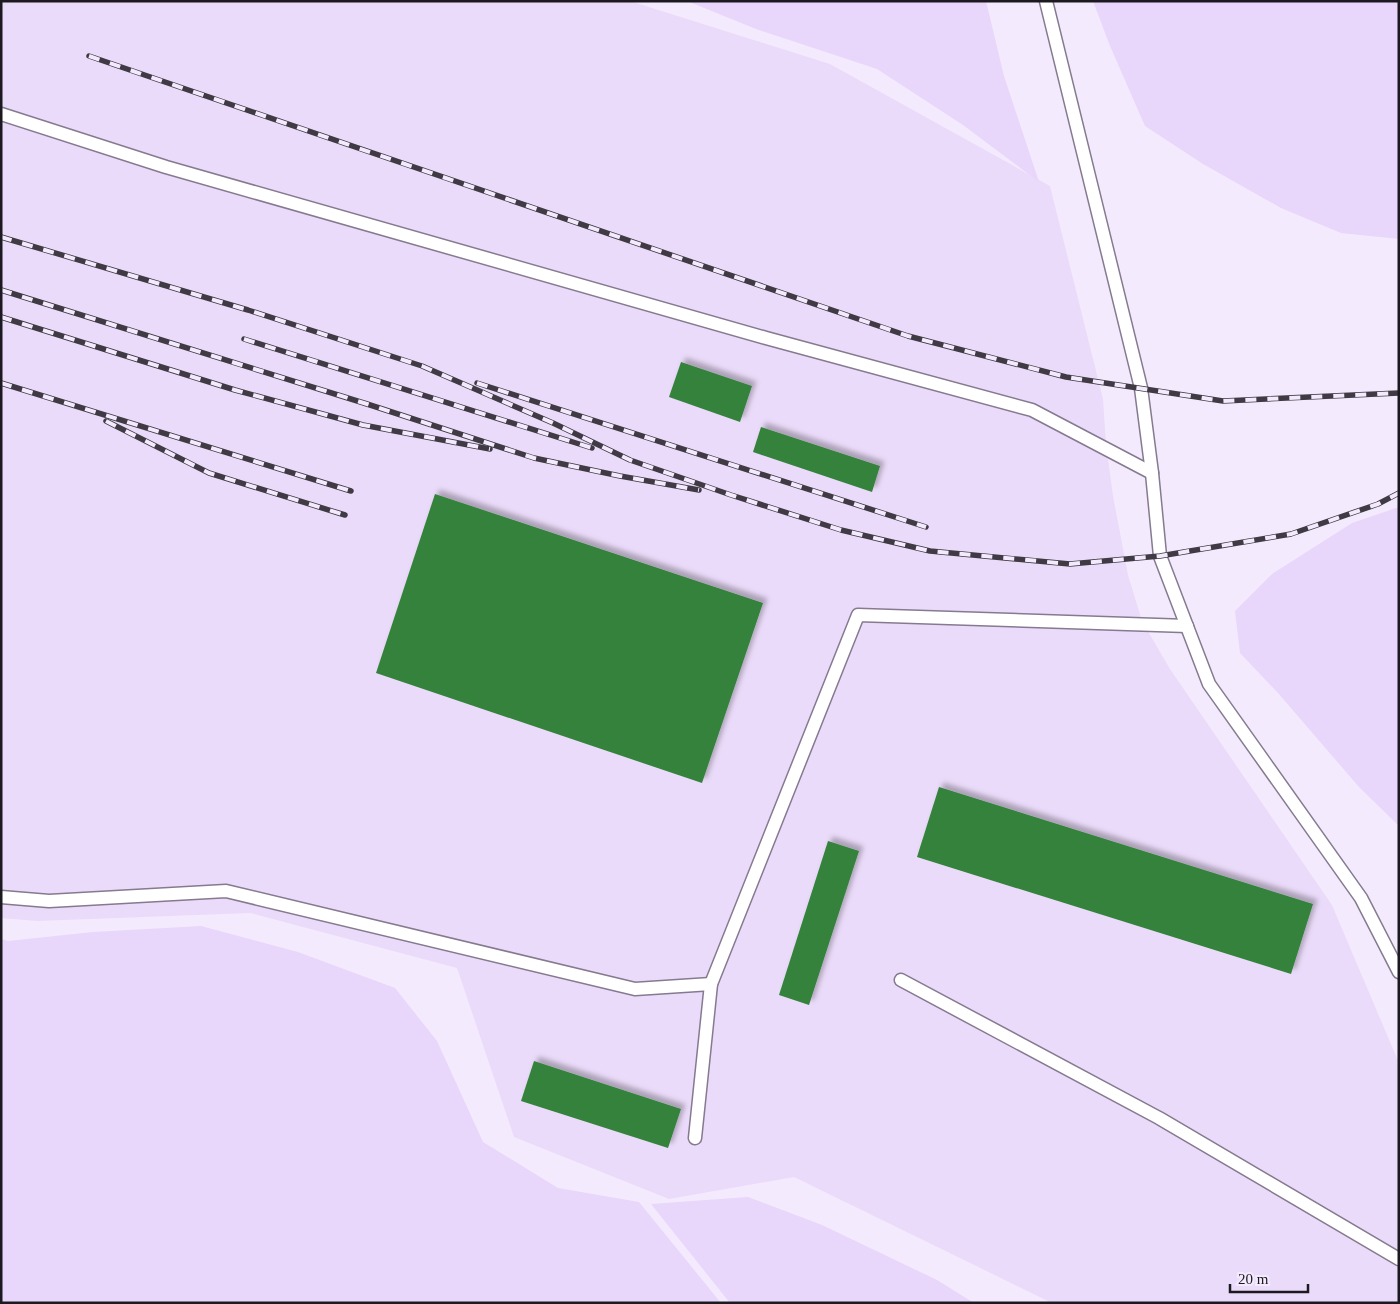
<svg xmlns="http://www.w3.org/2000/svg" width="1400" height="1304" font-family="Georgia,serif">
<defs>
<filter id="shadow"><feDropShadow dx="4.5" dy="-4.5" stdDeviation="2.5" flood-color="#0004"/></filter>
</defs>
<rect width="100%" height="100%" fill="#f4eafd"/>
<polygon fill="#ebdbfa" points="1,1 630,1 830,64 1050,186 1103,399 1106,444 1113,496 1128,575 1142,621 1170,669 1332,905 1399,1063 1399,1303 1052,1303 794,1177 669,1199 514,1137 457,968 250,913 37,921 1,918"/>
<g fill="#e9d6fb">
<polygon points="687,1 986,1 1004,76 1039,182 963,125 877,69 756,29"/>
<polygon points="1093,1 1399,1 1399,239 1341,233 1281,208 1203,164 1145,126 1110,46"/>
<polygon points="1399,507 1399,826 1359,787 1278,693 1240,653 1235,611 1272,574 1352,523"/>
<polygon points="201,926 298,952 395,988 437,1041 483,1142 558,1188 639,1202 721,1303 1,1303 1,939 8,941 93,932"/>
<polygon points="748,1197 822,1225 937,1280 974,1303 730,1303 651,1204"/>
</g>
<g fill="#34823c" filter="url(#shadow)">
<polygon points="681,362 752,386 740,422 669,397"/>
<polygon points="761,427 880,466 872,492 753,452"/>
<polygon points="435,494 763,603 702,783 376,673"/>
<polygon points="939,787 1313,904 1291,974 917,857"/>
<polygon points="828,841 859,851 809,1005 779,995"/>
<polygon points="534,1061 681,1109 668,1148 521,1101"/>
</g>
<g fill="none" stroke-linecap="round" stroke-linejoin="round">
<g stroke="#857a8f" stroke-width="15">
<g id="lane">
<polyline points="1046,1 1141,388 1152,473 1160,556 1209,684 1361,898 1399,972"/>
<polyline points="1,114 166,167 766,338 1032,410 1152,473"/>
<polyline points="1,897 49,901 226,891 635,989 711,984"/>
<polyline points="901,980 1159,1118 1399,1259"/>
<polyline points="695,1138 711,984 858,615 1187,626"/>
</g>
</g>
<use href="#lane" stroke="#fff" stroke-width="12"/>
<g stroke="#3f3a43" stroke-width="5.5">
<g id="rail">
<polyline points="89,56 908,336 1066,377 1223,401 1399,393"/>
<polyline points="1,237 248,310 422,366 553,423 630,460 731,495 841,530 930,551 1070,564 1160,556 1291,534 1378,504 1399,493"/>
<polyline points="1,290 367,404 534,458 620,476 699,490"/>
<polyline points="1,317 235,390 363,425 490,449"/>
<polyline points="244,339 592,448"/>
<polyline points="1,383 351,491"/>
<polyline points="477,383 926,527"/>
<polyline points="106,421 209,473 345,515"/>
</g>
</g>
<use href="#rail" stroke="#f4eafd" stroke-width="4" stroke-dasharray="11" stroke-linecap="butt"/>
</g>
<rect width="1400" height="1304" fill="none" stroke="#1d1921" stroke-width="5"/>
<path d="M1230 1284v8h78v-8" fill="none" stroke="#1d1921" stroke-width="2.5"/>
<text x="1238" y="1284" font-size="15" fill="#1d1921" stroke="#f4eafd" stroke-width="4" paint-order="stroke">20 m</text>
</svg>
